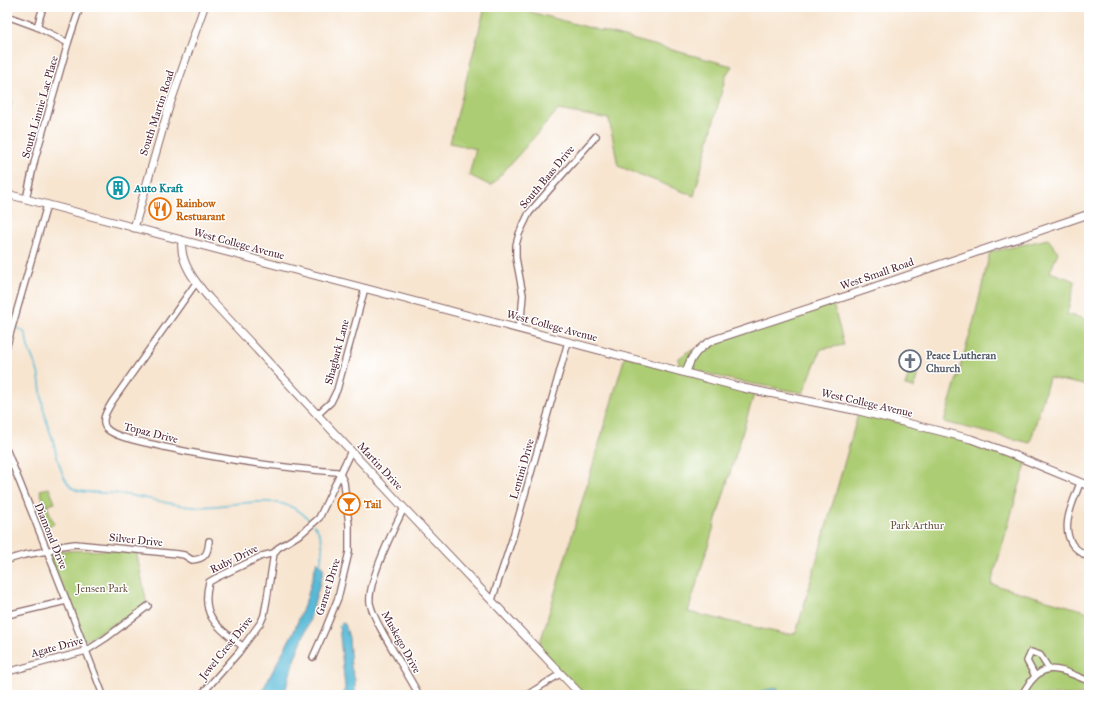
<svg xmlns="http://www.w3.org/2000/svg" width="1096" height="702" font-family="'IM FELL Great Primer',serif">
<rect width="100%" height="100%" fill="#fff"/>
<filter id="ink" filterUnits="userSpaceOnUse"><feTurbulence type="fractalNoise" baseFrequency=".025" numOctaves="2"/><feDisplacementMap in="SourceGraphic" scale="8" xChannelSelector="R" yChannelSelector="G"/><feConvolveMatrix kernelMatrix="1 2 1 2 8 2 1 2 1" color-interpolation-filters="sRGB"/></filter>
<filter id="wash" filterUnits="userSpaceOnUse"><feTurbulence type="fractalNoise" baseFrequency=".012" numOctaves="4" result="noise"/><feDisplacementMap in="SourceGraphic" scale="16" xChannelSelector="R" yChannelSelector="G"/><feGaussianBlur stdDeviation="0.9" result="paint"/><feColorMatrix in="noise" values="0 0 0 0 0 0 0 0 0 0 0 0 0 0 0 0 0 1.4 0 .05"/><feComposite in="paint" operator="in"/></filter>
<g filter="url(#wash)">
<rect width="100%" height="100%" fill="#f7e5d0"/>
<g fill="#adcd75" stroke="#7c7650">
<polygon points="485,7 512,7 732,66 726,75 694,196 618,166 609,119 558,110 491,186 469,175 476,149 450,143"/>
<polygon points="1048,239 1058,252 1050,272 1075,281 1067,314 1089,320 1089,386 1049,378 1030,443 944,422 974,320 990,252"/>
<polygon points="833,304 844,345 821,349 803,393 732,380 680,366 678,359 687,352"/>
<polygon points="625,356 755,391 688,612 784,634 796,633 859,411 1027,460 991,584 1089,612 1089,695 581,695 538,650"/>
<polygon points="910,370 918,372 914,388 905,386"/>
<polygon points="49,488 55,503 45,506 40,490"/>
<polygon points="47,506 54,524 45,528 38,510"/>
<polygon points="136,550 147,605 83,642 47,551"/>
</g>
<g fill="#59bad7" stroke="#526c81">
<path d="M7,74C14,92 11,109 7,127Z"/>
<polygon points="317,561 324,569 309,622 294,660 284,695 260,695 294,631 307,598"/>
<polygon points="342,623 345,624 349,638 351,667 355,680 355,693 357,695 338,695 343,694 345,688 339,626"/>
<polygon points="777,687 780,695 750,695 774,688"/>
</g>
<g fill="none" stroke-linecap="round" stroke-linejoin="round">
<g stroke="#59bad7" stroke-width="1.5">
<polyline points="7,311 11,320"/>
<path d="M16,327C19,329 22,330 24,332C27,336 27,342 28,347C31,355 35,363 38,372C41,385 41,398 44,411C46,420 49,429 52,437C56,451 61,482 74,489C82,494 107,492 119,494C144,496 169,505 193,507C233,509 281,486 311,522"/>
<path d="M314,525C325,538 323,550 320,566"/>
</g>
</g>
</g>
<g filter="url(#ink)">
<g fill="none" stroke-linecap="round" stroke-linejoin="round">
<g stroke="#876465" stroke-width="8">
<g id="minor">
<polyline points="7,16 37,27 68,43"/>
<polyline points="37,27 43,7"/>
<polyline points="26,199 35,159 68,43 80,7"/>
<path d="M196,283L112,402C108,409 100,420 106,428C116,439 150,443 164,447C221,459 279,468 337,472L340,474L344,482L349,525V552L338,598L325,630L313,657"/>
<polyline points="517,329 521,318 523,295 516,258 516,245 519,234 529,213 596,136"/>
<polyline points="7,345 47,205"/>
<polyline points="317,415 331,402 337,390 365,288"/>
<path d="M7,451C40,532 72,614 103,695"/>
<path d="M1080,483C1074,501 1060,525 1072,544C1075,549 1084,554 1089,558"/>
<path d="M404,508C394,528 367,582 370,603C372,613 377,622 382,631C394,653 407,673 419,695"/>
<path d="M7,560L24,555L47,551L61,546L75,544L178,554L184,555L192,560C205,559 208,554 209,541"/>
<polyline points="492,600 512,540 568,342"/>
<polyline points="7,615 66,601"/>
<path d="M242,646C218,627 200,617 209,582L216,578L262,556L274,553"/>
<polyline points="7,672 86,651 106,638 148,606"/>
<polyline points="1035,676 1027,661 1031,652 1040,655 1049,669"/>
<polyline points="201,695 239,652 261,622 264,615 267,599 274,553 278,548 302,533 319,518 351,451"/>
<polyline points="527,695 560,674"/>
<path d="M1022,695C1042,658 1056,668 1089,681"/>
</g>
</g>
<g stroke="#876465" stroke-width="9">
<g id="tertiary">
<polyline points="7,194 743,388 859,411 971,439 1009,453 1089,486"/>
<polyline points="134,228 169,107 204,7"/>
<path d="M182,241C179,262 196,283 209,298L404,508L581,695"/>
<path d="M686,373C690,357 698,348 713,340L868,289L1089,214"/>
</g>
</g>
<use href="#minor" stroke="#fff" stroke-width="5.5"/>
<use href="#tertiary" stroke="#fff" stroke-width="7"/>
</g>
</g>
<defs>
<g id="building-ring" transform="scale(1.15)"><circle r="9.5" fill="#fff" stroke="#0f9aa8" stroke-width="1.5"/><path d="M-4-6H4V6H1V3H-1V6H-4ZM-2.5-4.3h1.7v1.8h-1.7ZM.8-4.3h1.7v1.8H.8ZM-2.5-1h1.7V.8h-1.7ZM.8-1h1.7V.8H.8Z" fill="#0f9aa8"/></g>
<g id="restaurant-ring" transform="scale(1.15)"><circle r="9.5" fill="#fff" stroke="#e8710a" stroke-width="1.5"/><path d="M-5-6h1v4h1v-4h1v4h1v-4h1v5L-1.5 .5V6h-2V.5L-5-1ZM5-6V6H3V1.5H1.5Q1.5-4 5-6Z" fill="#e8710a"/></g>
<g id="church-ring" transform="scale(1.15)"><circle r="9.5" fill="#fff" stroke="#6b7280" stroke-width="1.5"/><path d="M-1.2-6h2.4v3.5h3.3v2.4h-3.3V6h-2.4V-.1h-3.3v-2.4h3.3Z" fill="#6b7280"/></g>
<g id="bar-ring" transform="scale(1.15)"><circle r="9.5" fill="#fff" stroke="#e8710a" stroke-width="1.5"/><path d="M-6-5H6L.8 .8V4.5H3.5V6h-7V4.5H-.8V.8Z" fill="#e8710a"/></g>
</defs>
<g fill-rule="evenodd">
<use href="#building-ring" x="118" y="188"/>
<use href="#restaurant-ring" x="160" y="209"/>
<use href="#church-ring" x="910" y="361"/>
<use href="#bar-ring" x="349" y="504"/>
</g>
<g text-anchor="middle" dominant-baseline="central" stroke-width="3" stroke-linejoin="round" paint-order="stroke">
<g font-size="11" fill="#4a1f2b" stroke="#fff">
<text transform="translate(40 107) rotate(-74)">South Linnie Lac Place</text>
<text transform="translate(157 113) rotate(-72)">South Martin Road</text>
<text transform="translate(547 177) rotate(-50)">South Baas Drive</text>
<text transform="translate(239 244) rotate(15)">West College Avenue</text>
<text transform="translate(877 274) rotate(-19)">West Small Road</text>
<text transform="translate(552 326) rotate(15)">West College Avenue</text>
<text transform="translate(337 352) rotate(-75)">Shagbark Lane</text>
<text transform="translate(867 403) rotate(13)">West College Avenue</text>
<text transform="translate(151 433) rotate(14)">Topaz Drive</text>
<text transform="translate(380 466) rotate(47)">Martin Drive</text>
<text transform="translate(522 469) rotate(-74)">Lentini Drive</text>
<text transform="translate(51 536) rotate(68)">Diamond Drive</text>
<text transform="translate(136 540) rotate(6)">Silver Drive</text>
<text transform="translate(234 559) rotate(-26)">Ruby Drive</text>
<text transform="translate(328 587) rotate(-73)">Garnet Drive</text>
<text transform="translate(401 642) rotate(61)">Muskego Drive</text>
<text transform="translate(57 647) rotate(-15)">Agate Drive</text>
<text transform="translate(226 648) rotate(-51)">Jewel Crest Drive</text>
</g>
<g font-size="11" font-weight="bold" fill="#0d838f" stroke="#fff" text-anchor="start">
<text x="134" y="188">Auto Kraft</text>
</g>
<g font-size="11" font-weight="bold" fill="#c56008" stroke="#fff" text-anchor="start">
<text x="176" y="203">Rainbow<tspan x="176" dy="13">Restuarant</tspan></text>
<text x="364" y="504">Tail</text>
</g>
<g font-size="11" font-weight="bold" fill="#5b616d" stroke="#fff" text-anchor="start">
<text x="926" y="355">Peace Lutheran<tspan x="926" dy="13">Church</tspan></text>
</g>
<g font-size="11" fill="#685341" stroke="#fff">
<text x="917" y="525">Park Arthur</text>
<text x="102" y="588">Jensen Park</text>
</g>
</g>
<rect width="1096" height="702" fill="none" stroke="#fff" stroke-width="24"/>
</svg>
